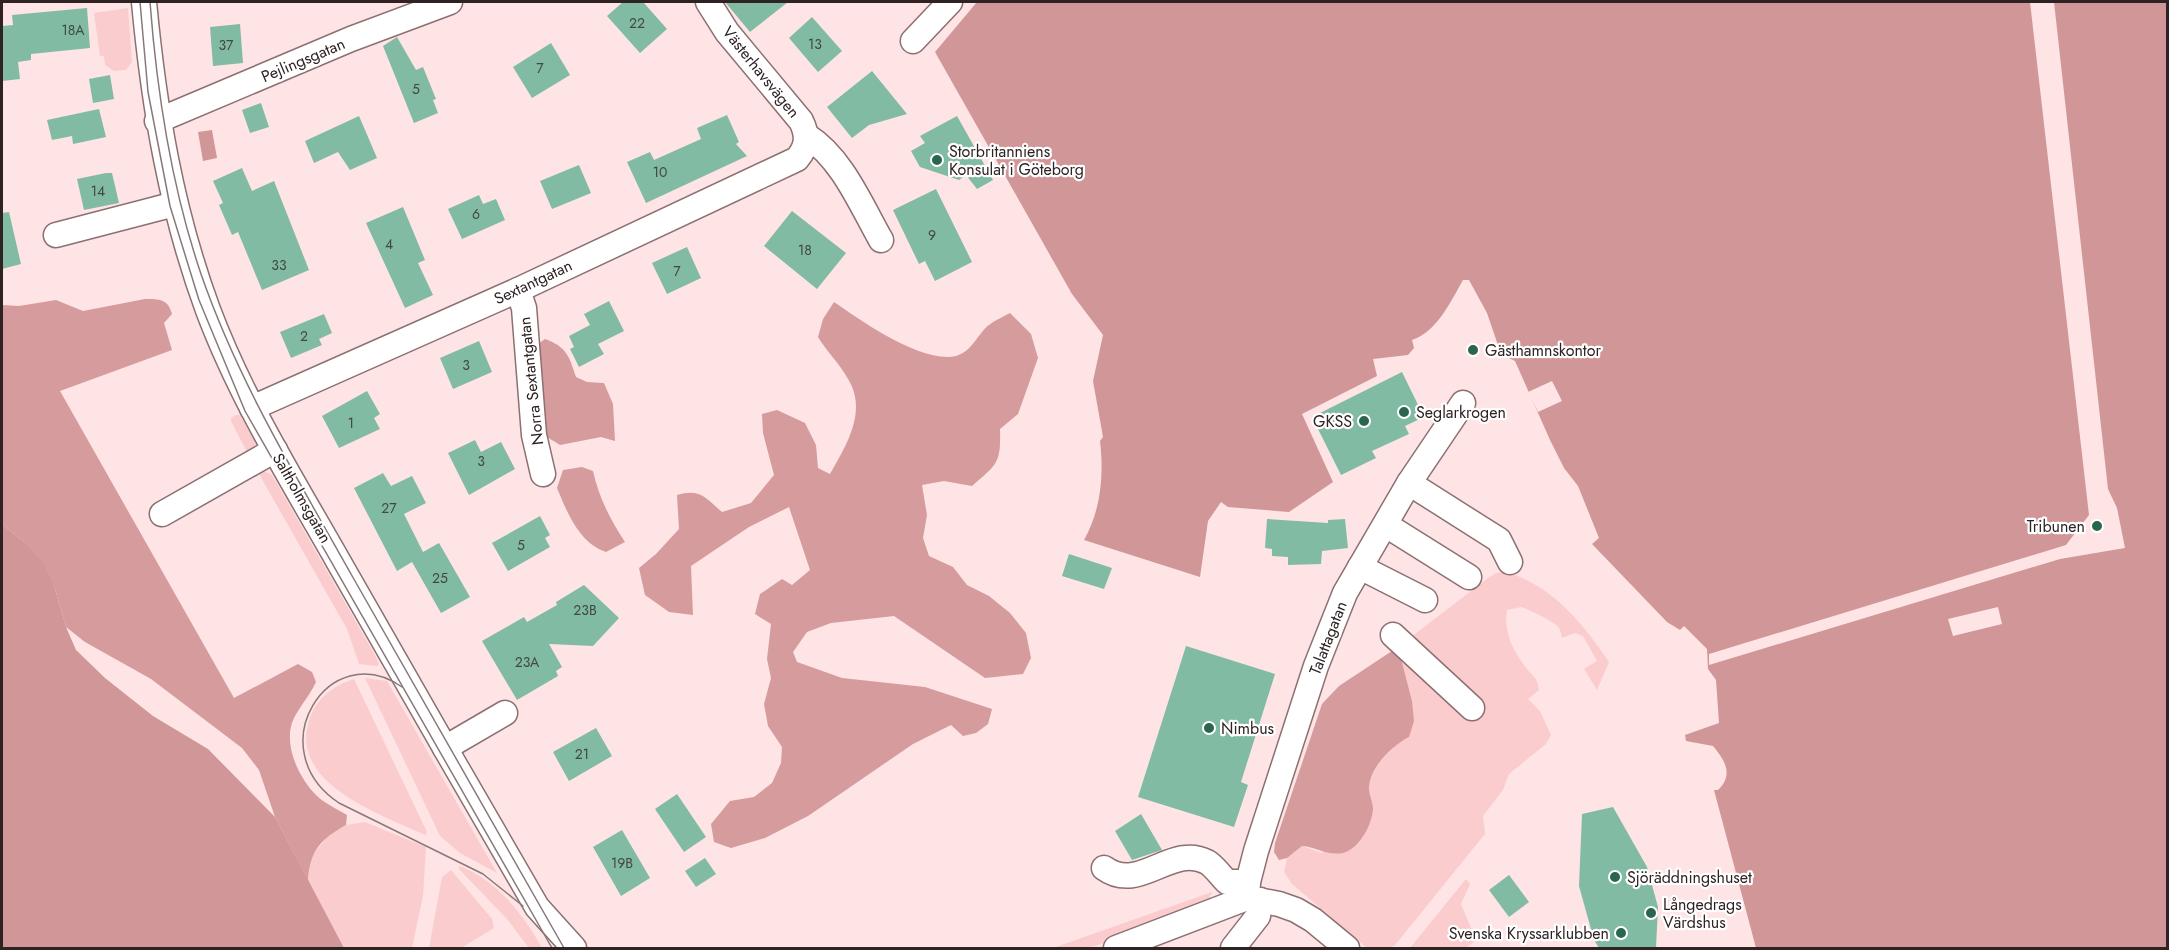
<svg xmlns="http://www.w3.org/2000/svg" width="2169" height="950" font-family="Jost,sans-serif">
<rect width="100%" height="100%" fill="#fee4e5"/>
<g fill="#fbcccd">
<polygon points="128,8 132,62 126,70 114,71 105,65 104,56 100,56 94,13"/>
<polygon points="236,415 240,415 257,446 249,456 231,421 231,418"/>
<polygon points="262,470 272,475 376,657 379,664 377,666 359,664 347,629 263,481 258,471"/>
<path d="M1506,572C1553,586 1583,624 1609,662L1597,690L1584,669L1597,661L1583,636L1575,633L1562,638C1561,635 1561,631 1559,628C1557,623 1528,609 1521,607L1507,610C1503,633 1514,653 1528,670C1535,678 1538,680 1539,690L1528,699L1540,711L1551,735L1546,744L1509,774L1503,790L1483,816L1485,834L1395,945L1390,948H1367L1292,884L1284,872L1287,858L1302,846L1322,853L1373,809C1371,802 1368,792 1369,785C1374,764 1391,747 1409,737L1412,701L1398,647L1488,578L1496,573Z"/>
<polygon points="365,678 387,681 497,873 460,853 440,836"/>
<path d="M354,679L427,832L425,835C382,815 289,784 309,721C315,699 334,685 354,679Z"/>
<polygon points="365,822 426,847 423,896 412,948 344,948 308,880 309,859 330,834 346,825"/>
<path d="M459,866C496,879 524,915 542,948H529L507,919L459,869Z"/>
<polygon points="451,870 492,919 494,928 461,948 429,948 442,877"/>
<polygon points="1466,879 1470,884 1461,904 1476,940 1466,948 1410,948"/>
<polygon points="1212,892 1208,901 1119,939 1087,948 1053,948"/>
</g>
<g fill="#d59b9d">
<path d="M145,299C160,299 168,299 172,314L164,323L172,350L60,391L234,698L298,664L312,672L316,682C310,695 300,706 294,718C282,742 298,777 316,795C324,803 337,809 347,815L346,825C321,839 310,850 308,880L275,817L259,770L242,748L151,679L85,642L66,627L55,589L24,542L2,524V305L19,306L56,300L83,311Z"/>
<path d="M834,302C860,320 922,364 956,356C972,352 978,333 989,325C995,320 1003,317 1010,313L1031,334L1038,358L1018,414L1000,429C1001,464 997,464 972,486L944,481L922,485L927,515L923,538L929,556L953,567L967,585L989,596L1010,613L1026,633L1031,658L1023,674L985,678L894,616L831,623L807,632L793,652L797,662L842,678L925,687L992,709L988,724L976,733L963,736L951,725L913,744L808,816L765,838L731,848L714,842L711,824L730,801L754,797L772,783L781,763L782,747L768,726L764,704L771,678L767,659L771,624L755,614L760,594L782,579L792,585L810,570L789,507L749,527L691,566L693,615L669,612L645,595L639,568L656,554L679,529L677,495C700,488 706,498 722,512L751,503L774,475L763,433L762,414L777,410L805,423L816,445L818,468L830,474C846,446 868,411 848,379C840,364 827,352 818,337L823,319Z"/>
<path d="M545,339C567,347 569,356 576,377L587,382L604,383L613,404L615,441L601,437L560,445L547,437L537,412L534,347Z"/>
<path d="M582,467L593,471C599,498 610,519 625,542L606,552C579,543 567,512 557,488L563,470Z"/>
<path d="M1398,647L1412,701L1414,721L1409,737C1392,746 1372,765 1369,786C1368,793 1373,801 1373,809C1372,825 1359,849 1343,853C1327,856 1316,847 1302,846L1287,858L1279,860L1274,852L1275,843L1322,704L1339,686Z"/>
</g>
<g fill="#d09698">
<path d="M977,2H2167V948H1756L1714,790H1718C1734,775 1725,760 1713,746L1686,741L1685,735L1719,723L1716,680L1708,669L1707,649L1684,626L1680,630L1667,622L1592,544L1599,538L1578,486L1564,468L1550,440L1515,361L1501,354L1487,313L1469,280H1463C1451,301 1437,332 1412,340L1414,348L1408,355L1373,359L1377,376L1302,414L1333,482L1289,512L1228,507L1221,502L1208,521L1200,577L1084,540C1101,510 1104,475 1100,441L1103,437L1093,381L1103,335L1072,294L935,52Z"/>
<polygon points="212,130 217,158 203,161 198,132"/>
<polygon points="2,524 24,542 43,563 55,589 66,627 76,650 105,678 153,716 208,749 275,817 344,948 2,948"/>
</g>
<g fill="#fee4e5">
<polygon points="2030,2 2054,2 2108,489 2117,508 2125,548 2060,559 1709,665 1709,654 2066,545 2089,515"/>
<polygon points="1552,381 1562,401 1538,412 1528,392"/>
<polygon points="1998,607 2002,624 1953,636 1948,619"/>
</g>
<g fill="#81bba3">
<polygon points="623,2 643,2 667,29 640,53 607,16"/>
<polygon points="725,2 788,2 750,32"/>
<polygon points="87,8 90,48 31,54 31,60 18,62 20,79 2,81 2,26 13,25 12,15"/>
<polygon points="812,17 842,51 818,72 789,38"/>
<polygon points="240,24 243,63 213,66 210,27"/>
<polygon points="397,37 416,70 423,67 436,99 433,100 438,113 414,123 383,46"/>
<polygon points="551,43 570,75 532,98 513,67"/>
<polygon points="872,71 907,114 869,125 852,138 827,107"/>
<polygon points="110,75 114,99 93,103 89,79"/>
<polygon points="261,103 269,127 250,133 242,110"/>
<polygon points="99,109 106,137 73,144 72,136 52,140 47,120"/>
<polygon points="727,115 739,142 736,144 747,156 646,203 627,162 650,152 654,160 701,139 697,128"/>
<polygon points="359,116 377,158 350,170 338,152 314,163 305,141"/>
<polygon points="957,116 993,180 977,189 966,175 959,180 920,167 911,151 925,143 920,136"/>
<polygon points="579,165 591,193 552,209 540,181"/>
<polygon points="242,168 252,191 274,181 309,270 262,290 238,232 232,235 219,205 223,203 213,181"/>
<polygon points="106,173 112,173 119,203 84,210 77,179"/>
<polygon points="936,189 972,262 935,281 925,261 919,264 893,210"/>
<polygon points="479,195 483,204 496,199 505,220 462,239 448,209"/>
<polygon points="403,207 425,260 418,263 433,295 405,308 366,223"/>
<polygon points="792,211 846,253 817,289 764,246"/>
<polygon points="9,212 21,264 2,269 2,213"/>
<polygon points="687,247 701,278 667,294 652,263"/>
<polygon points="609,301 624,331 598,344 604,354 579,367 570,349 574,347 569,336 590,325 584,314"/>
<polygon points="324,314 332,333 319,339 322,345 291,358 280,332"/>
<polygon points="479,341 492,372 453,389 440,358"/>
<polygon points="1402,372 1424,417 1405,426 1409,434 1372,451 1376,458 1341,475 1312,417"/>
<polygon points="367,391 380,414 374,418 380,429 339,448 322,416"/>
<polygon points="475,440 481,452 501,442 515,469 469,495 448,453"/>
<polygon points="383,473 391,486 412,476 426,503 404,514 423,552 439,543 470,597 441,613 412,562 397,571 354,488"/>
<polygon points="540,516 550,535 545,538 550,547 508,571 492,543"/>
<polygon points="1267,519 1328,523 1328,520 1345,519 1348,548 1322,551 1321,564 1288,565 1288,557 1272,556 1272,549 1265,548"/>
<polygon points="1069,554 1112,568 1104,589 1062,576"/>
<polygon points="584,585 619,618 593,646 549,644 562,667 556,671 558,676 517,700 482,641 524,617 527,622 557,605 556,602"/>
<polygon points="1186,646 1275,674 1241,782 1248,785 1234,827 1138,797"/>
<polygon points="596,728 612,756 569,781 553,752"/>
<polygon points="677,794 706,837 684,852 655,809"/>
<polygon points="1613,807 1647,867 1658,907 1656,948 1599,948 1594,940 1579,886 1582,814"/>
<polygon points="1141,814 1162,850 1132,860 1115,831"/>
<polygon points="622,830 650,878 621,896 593,847"/>
<polygon points="705,858 716,874 696,887 685,871"/>
<polygon points="1509,875 1529,902 1509,917 1489,890"/>
</g>
<g fill="none" stroke-linecap="round" stroke-linejoin="round">
<g stroke="#8c7071" stroke-width="27">
<g id="minor">
<path d="M144,2C154,108 171,210 208,310C241,398 291,478 337,559C403,676 470,791 537,907L574,948"/>
<polyline points="913,41 950,2"/>
<polyline points="157,121 351,39 450,2"/>
<path d="M807,136C842,158 861,205 881,240"/>
<polyline points="56,235 175,204"/>
<polyline points="518,290 524,308 534,435 543,474"/>
<path d="M252,408L518,290L797,159C808,146 808,135 801,121L727,32L708,2"/>
<polyline points="1409,483 1499,540 1510,562"/>
<polyline points="162,514 275,450"/>
<polyline points="1386,525 1469,577"/>
<polyline points="1360,567 1425,600"/>
<polyline points="1393,635 1472,708"/>
<polyline points="445,748 505,713"/>
<path d="M1104,868C1140,894 1171,843 1207,862C1214,866 1221,876 1227,882H1248"/>
<polyline points="1247,898 1248,882 1256,851 1316,666 1345,593 1409,483 1463,403"/>
<polyline points="1116,948 1247,898 1279,904 1296,910 1313,920 1347,948"/>
<polyline points="1233,948 1258,916 1260,900"/>
</g>
</g>
<use href="#minor" stroke="#fff" stroke-width="24"/>
<g stroke="#8a7879" stroke-width="1.5">
<polyline points="140,2 148,92 170,206 199,300 245,411 552,948"/>
<path d="M150,2C157,94 171,186 201,274C238,381 296,476 351,574C422,699 494,823 564,948"/>
<path d="M402,687C329,636 258,749 339,803L483,874L523,906"/>
</g>
</g>
<g fill="#2a654f" stroke="#fff" stroke-width="2">
<circle cx="937" cy="160" r="6"/>
<circle cx="1473" cy="350" r="6"/>
<circle cx="1404" cy="412" r="6"/>
<circle cx="1364" cy="421" r="6"/>
<circle cx="2097" cy="526" r="6"/>
<circle cx="1209" cy="728" r="6"/>
<circle cx="1615" cy="877" r="6"/>
<circle cx="1651" cy="913" r="6"/>
<circle cx="1621" cy="933" r="6"/>
</g>
<g text-anchor="middle" dominant-baseline="central" stroke-width="4.5" stroke-linejoin="round" paint-order="stroke">
<g font-size="14" fill="#434843">
<text x="637" y="23">22</text>
<text x="73" y="30">18A</text>
<text x="815" y="44">13</text>
<text x="226" y="45">37</text>
<text x="540" y="68">7</text>
<text x="416" y="89">5</text>
<text x="660" y="172">10</text>
<text x="98" y="191">14</text>
<text x="476" y="214">6</text>
<text x="932" y="235">9</text>
<text x="389" y="244">4</text>
<text x="805" y="250">18</text>
<text x="279" y="265">33</text>
<text x="677" y="271">7</text>
<text x="304" y="336">2</text>
<text x="466" y="365">3</text>
<text x="351" y="423">1</text>
<text x="481" y="461">3</text>
<text x="389" y="508">27</text>
<text x="521" y="545">5</text>
<text x="440" y="578">25</text>
<text x="585" y="610">23B</text>
<text x="527" y="662">23A</text>
<text x="582" y="754">21</text>
<text x="622" y="863">19B</text>
</g>
<g font-size="16" fill="#2e2223" stroke="#fff">
<text transform="translate(303 60) rotate(-23)">Pejlingsgatan</text>
<text transform="translate(761 72) rotate(51)">Västerhavsvägen</text>
<text transform="translate(533 282) rotate(-25)">Sextantgatan</text>
<text transform="translate(531 381) rotate(-96)">Norra Sextantgatan</text>
<text transform="translate(302 498) rotate(60)">Saltholmsgatan</text>
<text transform="translate(1328 638) rotate(-69)">Talattagatan</text>
</g>
<g font-size="16" fill="#2e2223" stroke="#fff" text-anchor="start">
<text x="949" y="151">Storbritanniens<tspan x="949" dy="18">Konsulat i Göteborg</tspan></text>
<text x="1485" y="350">Gästhamnskontor</text>
<text x="1416" y="412">Seglarkrogen</text>
<text x="1352" y="421" text-anchor="end">GKSS</text>
<text x="2085" y="526" text-anchor="end">Tribunen</text>
<text x="1221" y="728">Nimbus</text>
<text x="1627" y="877">Sjöräddningshuset</text>
<text x="1663" y="904">Långedrags<tspan x="1663" dy="18">Värdshus</tspan></text>
<text x="1609" y="933" text-anchor="end">Svenska Kryssarklubben</text>
</g>
</g>
<rect width="2169" height="950" fill="none" stroke="#2e2223" stroke-width="6"/>
</svg>
